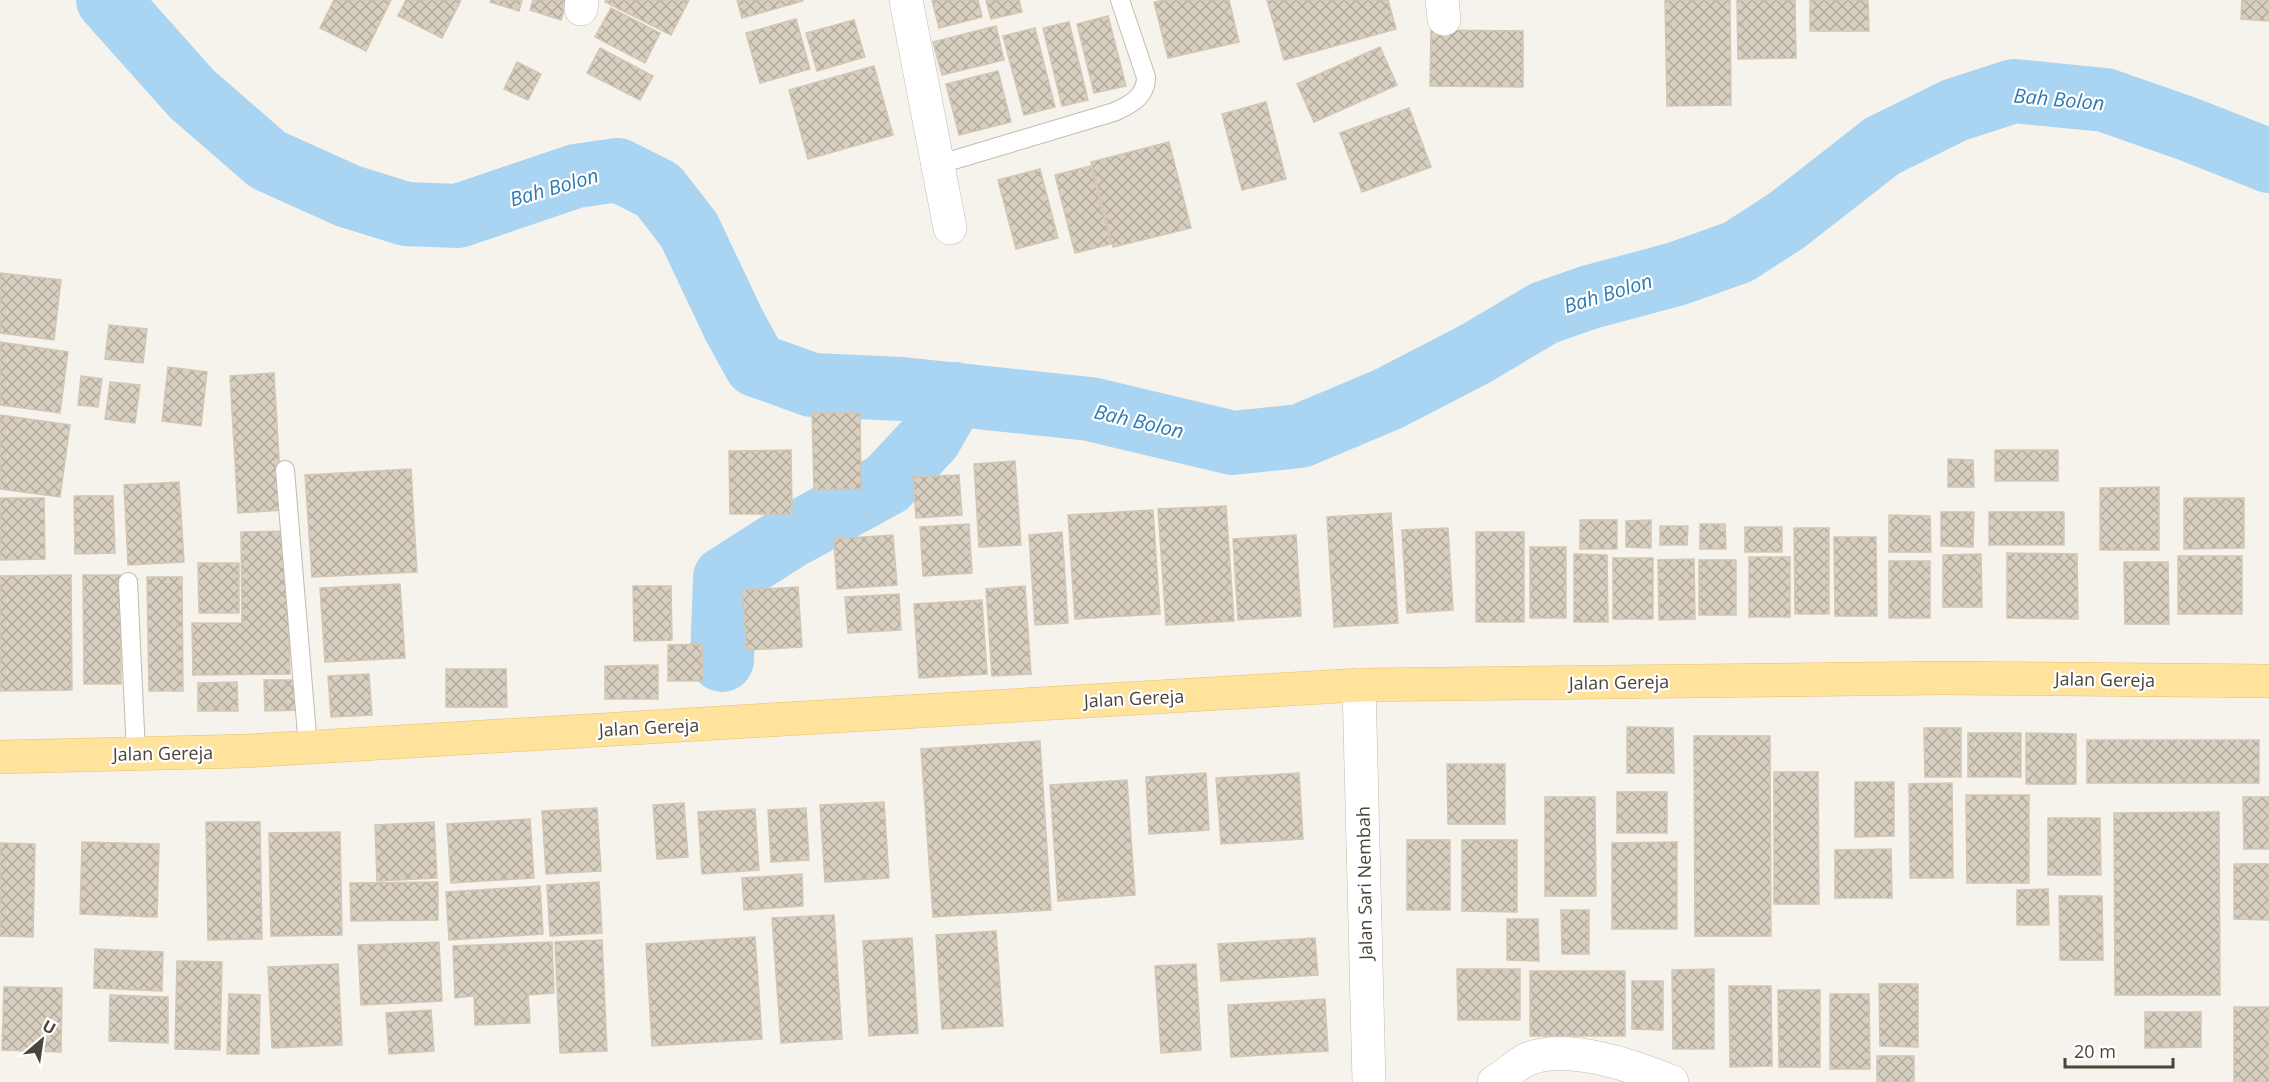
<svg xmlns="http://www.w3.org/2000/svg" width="2269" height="1082" font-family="'Open Sans',sans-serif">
<defs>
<pattern id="building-cross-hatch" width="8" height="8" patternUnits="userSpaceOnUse" patternTransform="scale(1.5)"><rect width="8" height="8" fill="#d8cfc1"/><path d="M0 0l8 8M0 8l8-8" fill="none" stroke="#b1aa9e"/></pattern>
</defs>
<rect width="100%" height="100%" fill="#f6f3ec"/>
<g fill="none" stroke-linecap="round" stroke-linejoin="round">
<g stroke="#a9d4f2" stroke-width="64">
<polyline points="108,0 192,94 268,160 348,196 406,214 458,216 576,176 618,170 658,190 689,230 734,325 756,365 812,385 902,389 1090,409 1233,443 1300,436 1388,399 1475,354 1544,313 1590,297 1676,274 1738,252 1786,221 1882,146 1955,110 2014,91 2105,100 2188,129 2269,161"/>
<polyline points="722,660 725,578 788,538 887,484 930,438 955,394"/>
</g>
</g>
<g fill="url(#building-cross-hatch)" stroke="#d3c7b4" stroke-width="1.5">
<polygon points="334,0 391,0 366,51 320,28"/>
<polygon points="406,0 461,0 442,38 398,16"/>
<polygon points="491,0 522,0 519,11 490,2"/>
<polygon points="533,0 567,0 561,20 530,10"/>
<polygon points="606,0 689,0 671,35 605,2"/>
<polygon points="737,0 803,0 803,1 742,18"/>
<polygon points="932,0 978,0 982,17 939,28"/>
<polygon points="986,0 1019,0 1022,12 991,19"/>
<polygon points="1165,0 1229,0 1239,42 1168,58 1154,2"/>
<polygon points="1267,0 1388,0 1396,29 1284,60"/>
<polygon points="1665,0 1730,0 1731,105 1667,106"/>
<polygon points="1737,0 1795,0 1796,58 1738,59"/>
<polygon points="1810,0 1868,0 1869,31 1810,31"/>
<polygon points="2242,0 2269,0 2269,21 2241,19"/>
<polygon points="611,8 660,33 645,63 595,37"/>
<polygon points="1108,16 1126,86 1094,93 1077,24"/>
<polygon points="796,19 810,69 760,83 746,33"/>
<polygon points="854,20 865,57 817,71 806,33"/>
<polygon points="1069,22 1088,100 1062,106 1043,28"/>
<polygon points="996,26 1004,60 942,75 933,42"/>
<polygon points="1035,28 1055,107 1024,115 1003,36"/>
<polygon points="1431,30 1523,31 1523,87 1430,86"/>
<polygon points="1380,47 1397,85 1314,122 1297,84"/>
<polygon points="600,48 653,76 640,100 587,73"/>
<polygon points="517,62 541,74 528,100 504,89"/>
<polygon points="874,66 893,135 808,159 789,90"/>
<polygon points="998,71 1011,122 959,135 946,84"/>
<polygon points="1266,102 1286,179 1242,190 1222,114"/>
<polygon points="1409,108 1431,167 1362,192 1340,133"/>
<polygon points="1169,142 1191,228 1113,247 1091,162"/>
<polygon points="1091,166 1111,244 1075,253 1055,175"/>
<polygon points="1040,169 1058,238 1016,249 998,180"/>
<polygon points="0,273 61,280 54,340 0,333"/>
<polygon points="109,325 147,329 143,363 105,359"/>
<polygon points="0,342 68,352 60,413 0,405"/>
<polygon points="168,367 207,372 201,426 162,421"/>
<polygon points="274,373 282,510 238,513 230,376"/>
<polygon points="81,376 102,379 98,407 78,405"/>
<polygon points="110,382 140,385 135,423 105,419"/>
<polygon points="812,413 860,413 861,489 814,490"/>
<polygon points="0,415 70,425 60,497 0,489"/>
<polygon points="791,450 792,514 730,514 729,451"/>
<rect x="1995" y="450" width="63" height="31"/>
<polygon points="1948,459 1973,460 1974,487 1948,487"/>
<polygon points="1015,461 1021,545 979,547 974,464"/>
<polygon points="411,469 417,572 312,577 305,475"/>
<polygon points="959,475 962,515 916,518 913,477"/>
<polygon points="179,482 184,562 128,565 124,485"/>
<polygon points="2159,487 2159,550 2100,550 2100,488"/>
<polygon points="74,496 113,496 115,553 75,554"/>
<polygon points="0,498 44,498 45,559 0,560"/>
<polygon points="2184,498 2244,498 2244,548 2184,549"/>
<polygon points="1226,506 1234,621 1166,625 1158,509"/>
<polygon points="1153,510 1160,614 1075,619 1068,515"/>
<polygon points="1941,512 1974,512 1973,547 1941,546"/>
<rect x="1989" y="512" width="75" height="33"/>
<polygon points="1391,513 1398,623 1334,627 1327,517"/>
<polygon points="1889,515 1930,516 1931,552 1889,552"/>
<rect x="1580" y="520" width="37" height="29"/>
<polygon points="1651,520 1651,548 1626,547 1626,521"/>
<polygon points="969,524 972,573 923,576 920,527"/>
<polygon points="1700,524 1725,524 1726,549 1700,549"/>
<polygon points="1660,526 1688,526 1687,545 1660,545"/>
<rect x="1745" y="527" width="37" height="25"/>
<polygon points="1448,528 1453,610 1407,613 1402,530"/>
<polygon points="1794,528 1829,528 1829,614 1795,614"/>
<polygon points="287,531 290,674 193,675 192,623 242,623 241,532"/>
<polygon points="1062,532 1068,623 1035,625 1029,535"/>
<rect x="1476" y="532" width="48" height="90"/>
<polygon points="893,535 897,585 837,589 834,539"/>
<polygon points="1296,535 1301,616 1238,620 1233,539"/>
<polygon points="1834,537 1876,537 1877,616 1835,616"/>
<rect x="1530" y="547" width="36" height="71"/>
<polygon points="2007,553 2077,554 2078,619 2007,618"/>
<polygon points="1574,554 1607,555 1608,622 1574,622"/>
<polygon points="1981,554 1982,607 1943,607 1943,555"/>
<rect x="2178" y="556" width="64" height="58"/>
<rect x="1749" y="557" width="41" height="60"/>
<rect x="1613" y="558" width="40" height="61"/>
<polygon points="1694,559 1695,619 1659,620 1658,560"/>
<rect x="1699" y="560" width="37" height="55"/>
<rect x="1889" y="561" width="41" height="57"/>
<polygon points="2124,562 2168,562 2169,624 2125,624"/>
<polygon points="198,563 239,563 239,613 199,613"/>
<polygon points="71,575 72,690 0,691 0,576"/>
<polygon points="83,575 120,575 121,684 84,684"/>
<polygon points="147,577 182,577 183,691 149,691"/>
<polygon points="400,584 405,658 325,662 320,588"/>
<polygon points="633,586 671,586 672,640 634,641"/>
<polygon points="1025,586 1031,674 992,676 986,589"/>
<polygon points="798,587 802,647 747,650 742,590"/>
<polygon points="899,594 901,630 848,633 845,597"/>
<polygon points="982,600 987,674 919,678 914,604"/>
<polygon points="702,644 703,681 668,681 668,645"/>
<polygon points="658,665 658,699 605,699 605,666"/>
<polygon points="446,669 506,669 507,707 446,707"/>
<polygon points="369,674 372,715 331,717 328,676"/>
<polygon points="264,680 301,680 301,710 265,711"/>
<polygon points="237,682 238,711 198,711 198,683"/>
<polygon points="1627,727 1673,728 1674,773 1627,773"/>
<polygon points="1924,728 1961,728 1961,777 1925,777"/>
<rect x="1968" y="733" width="53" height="44"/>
<polygon points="2026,733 2076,734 2076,784 2026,784"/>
<polygon points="1694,736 1770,736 1771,936 1695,936"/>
<rect x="2087" y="740" width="172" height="43"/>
<polygon points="1040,741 1051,910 933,917 921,749"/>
<polygon points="1447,764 1505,764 1505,824 1448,824"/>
<polygon points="1774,772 1818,772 1819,904 1774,904"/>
<polygon points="1206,773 1209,830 1149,834 1146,777"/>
<polygon points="1299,773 1303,839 1221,844 1216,778"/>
<polygon points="1127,780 1135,895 1058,901 1050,785"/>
<polygon points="1855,782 1894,782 1894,836 1855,837"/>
<polygon points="1952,783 1953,878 1910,878 1909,784"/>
<rect x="1617" y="792" width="50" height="41"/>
<polygon points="1966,795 2029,795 2029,883 1967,883"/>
<polygon points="1545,797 1595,797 1596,896 1545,896"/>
<polygon points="2243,797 2269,797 2269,849 2244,849"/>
<polygon points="884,802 889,878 825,882 820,805"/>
<polygon points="684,803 688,857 657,859 653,805"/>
<polygon points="597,808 601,871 546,874 542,811"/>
<polygon points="806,808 809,860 771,862 768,810"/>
<polygon points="755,809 759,870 702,874 698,812"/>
<polygon points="2219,812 2220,995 2115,995 2114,813"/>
<polygon points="2048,818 2100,818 2101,875 2048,875"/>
<polygon points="530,819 534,878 451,883 447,824"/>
<polygon points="206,822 260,822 262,939 208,940"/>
<polygon points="434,822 437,878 377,881 375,825"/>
<polygon points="340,832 342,935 271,936 269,833"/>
<rect x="1407" y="840" width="43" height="70"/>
<polygon points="1462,840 1517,840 1517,912 1462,911"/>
<polygon points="82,842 159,844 157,917 80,914"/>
<polygon points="1677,842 1677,929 1612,929 1612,843"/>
<polygon points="0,843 35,844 33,937 0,936"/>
<polygon points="1891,849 1892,898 1835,898 1835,850"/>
<polygon points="2234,864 2269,864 2269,920 2234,919"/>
<polygon points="802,874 803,906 744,910 742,878"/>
<polygon points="438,882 438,920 351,921 350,883"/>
<polygon points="599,882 602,933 550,936 547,885"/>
<polygon points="540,886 543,934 449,940 446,892"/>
<polygon points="2048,889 2049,925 2017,925 2017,890"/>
<polygon points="2059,896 2102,896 2103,960 2060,960"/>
<polygon points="1561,910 1589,910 1589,954 1562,954"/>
<polygon points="834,915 842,1039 781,1043 772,918"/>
<polygon points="1507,919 1538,919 1539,961 1507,960"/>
<polygon points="996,931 1003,1026 942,1029 936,935"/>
<polygon points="755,937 762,1039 652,1046 646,944"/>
<polygon points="912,938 918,1033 869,1036 863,941"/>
<polygon points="1315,938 1318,975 1221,981 1218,944"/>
<polygon points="602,940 607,1051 560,1053 555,942"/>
<polygon points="439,942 442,1001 361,1005 358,945"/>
<polygon points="552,942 554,993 528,995 530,1023 475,1025 474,996 455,998 453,946"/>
<polygon points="95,949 163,952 162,991 94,988"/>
<polygon points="177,961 222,962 220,1050 175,1049"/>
<polygon points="338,964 342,1045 272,1048 268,967"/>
<polygon points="1196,964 1201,1050 1161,1053 1155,966"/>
<polygon points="1457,969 1520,969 1520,1020 1458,1020"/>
<polygon points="1714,969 1714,1049 1673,1049 1672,970"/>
<rect x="1530" y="971" width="95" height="65"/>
<polygon points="1632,981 1663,981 1663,1030 1632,1029"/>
<polygon points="1879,984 1918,984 1918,1047 1880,1046"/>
<polygon points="1729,986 1771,986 1772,1066 1730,1067"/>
<polygon points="4,987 62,988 61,1052 2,1050"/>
<polygon points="1778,990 1820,990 1820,1067 1779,1067"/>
<polygon points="229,994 260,995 259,1054 227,1054"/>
<polygon points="1830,994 1869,994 1870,1069 1830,1069"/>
<polygon points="110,995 168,997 168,1043 109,1041"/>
<polygon points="1325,999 1328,1051 1231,1057 1228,1005"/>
<rect x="2234" y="1007" width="35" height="75"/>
<polygon points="431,1010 434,1051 389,1054 386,1013"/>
<polygon points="2145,1012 2201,1012 2201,1047 2145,1048"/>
<rect x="1877" y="1056" width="37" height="26"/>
</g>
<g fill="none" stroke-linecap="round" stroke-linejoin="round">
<g stroke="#c2bbae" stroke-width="20">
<g id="lane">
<path d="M937,165L1114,112C1130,105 1146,97 1146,77L1120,0"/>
<polyline points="285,470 308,747"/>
<polyline points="128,582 136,753"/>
</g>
</g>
<g stroke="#c2bbae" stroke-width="34">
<g id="street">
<polyline points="906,0 950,228"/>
<polyline points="1442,0 1444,19"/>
<polyline points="581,9 582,0"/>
<polyline points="1359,685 1369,1082"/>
<path d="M1494,1082C1506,1076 1516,1064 1528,1059C1567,1043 1635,1066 1672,1082"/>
</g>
</g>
<g stroke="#e6c16a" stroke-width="34">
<polyline id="primary" points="0,757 246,751 1359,685 1943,678 2269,681"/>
</g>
<use href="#lane" stroke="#fff" stroke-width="18"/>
<use href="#street" stroke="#fff" stroke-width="33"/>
<use href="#primary" stroke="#ffe39c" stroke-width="33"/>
</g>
<g text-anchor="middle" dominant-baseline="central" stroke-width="4.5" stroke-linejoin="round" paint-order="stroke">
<g font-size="18" fill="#4b4439" stroke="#fff">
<text transform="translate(2105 679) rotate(1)">Jalan Gereja</text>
<text transform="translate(1619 682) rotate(-1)">Jalan Gereja</text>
<text transform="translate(1134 698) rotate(-3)">Jalan Gereja</text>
<text transform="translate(649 727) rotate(-3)">Jalan Gereja</text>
<text transform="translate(163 753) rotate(-1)">Jalan Gereja</text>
<text transform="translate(1364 883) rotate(-91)">Jalan Sari Nembah</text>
</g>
<g font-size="20" font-style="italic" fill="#2e7ab2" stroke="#fff">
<text transform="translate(2059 99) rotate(5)">Bah Bolon</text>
<text transform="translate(554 187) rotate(-16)">Bah Bolon</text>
<text transform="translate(1608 293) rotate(-17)">Bah Bolon</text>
<text transform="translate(1139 421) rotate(13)">Bah Bolon</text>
</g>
</g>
<g transform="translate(42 1040) rotate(29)" stroke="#ffffff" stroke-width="4.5" paint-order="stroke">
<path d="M0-4.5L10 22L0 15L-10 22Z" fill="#4b4439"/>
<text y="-9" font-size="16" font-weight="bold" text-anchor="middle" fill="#4b4439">U</text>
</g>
<path d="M2065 1058v9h108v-9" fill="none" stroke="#4b4439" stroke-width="3"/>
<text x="2074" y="1058" font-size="18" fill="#4b4439" stroke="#ffffff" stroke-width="4.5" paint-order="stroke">20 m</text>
</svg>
